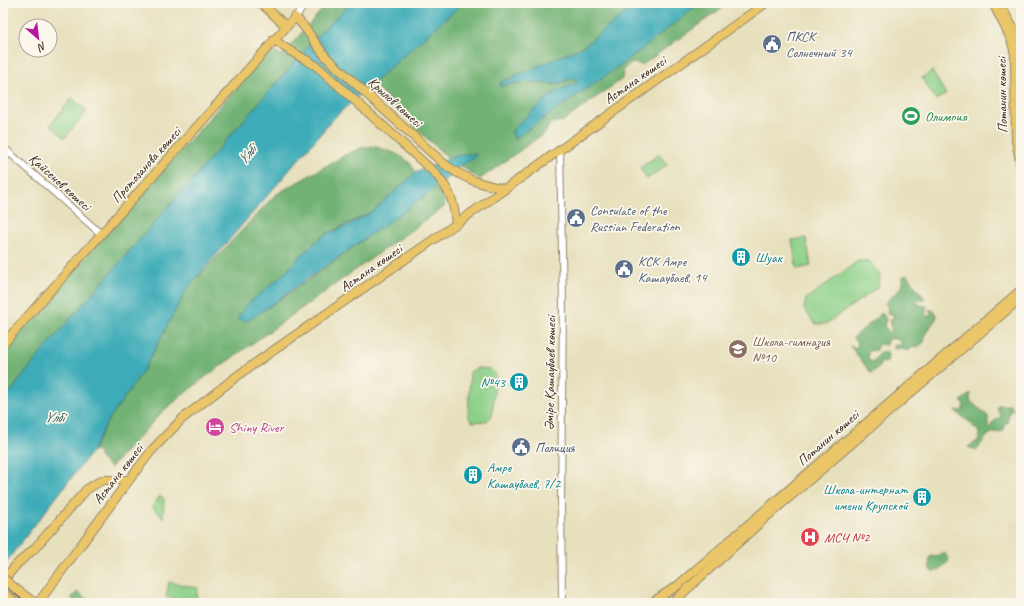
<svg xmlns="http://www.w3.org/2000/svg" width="1024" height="606" font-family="Caveat,sans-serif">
<rect width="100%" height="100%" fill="#fbf7ec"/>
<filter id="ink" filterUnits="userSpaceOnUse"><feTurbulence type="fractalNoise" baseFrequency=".025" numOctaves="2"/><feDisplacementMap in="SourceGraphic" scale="8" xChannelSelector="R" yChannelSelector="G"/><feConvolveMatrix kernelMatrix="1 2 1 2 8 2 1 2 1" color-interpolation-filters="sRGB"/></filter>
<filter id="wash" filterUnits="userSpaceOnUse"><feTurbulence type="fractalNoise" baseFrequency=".012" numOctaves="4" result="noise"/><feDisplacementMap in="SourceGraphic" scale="16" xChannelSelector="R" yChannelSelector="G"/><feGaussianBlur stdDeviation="0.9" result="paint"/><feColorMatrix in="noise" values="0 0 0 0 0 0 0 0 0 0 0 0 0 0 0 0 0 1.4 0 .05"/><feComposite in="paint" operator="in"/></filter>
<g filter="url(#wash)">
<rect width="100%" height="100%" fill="#e7e0bd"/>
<g fill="#8dd089" stroke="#647d54">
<polygon points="932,71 946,94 936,100 922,78"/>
<polygon points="72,98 87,111 65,138 50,125"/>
<polygon points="659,154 667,165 647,179 640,168"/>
<polygon points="806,238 811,266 797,269 792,240"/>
<polygon points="858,261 869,261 880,275 878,287 826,324 815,324 804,309 806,299"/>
<polygon points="479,368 490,369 496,374 492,416 487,421 472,422 468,416 470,372"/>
<polygon points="160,496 164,499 163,518 152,507"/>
<polygon points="169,582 198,588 195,603 166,597"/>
</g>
<g fill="#72b275" stroke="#566e4a">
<polygon points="328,3 351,3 318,35 46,347 3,401 3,350 269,51 282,55"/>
<path d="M463,3H638L584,46L500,83L501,86L523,82L557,84L573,78L577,80C573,88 564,87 556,92C540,102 527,118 512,131L514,139L632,57L700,3H729L642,65C630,60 623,66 622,79L562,122C553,121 548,124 546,132L480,179L447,157L421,133L378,89L374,82Z"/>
<path d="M372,146C385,149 413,157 415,173L372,212L324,235L303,253L285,273L246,306L238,320H249L303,284L436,187L443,196L445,206L204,378L163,411L110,468L100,458L98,451L93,450L107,422L143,371L187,289L275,195L347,154L361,148Z"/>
<polygon points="907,275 918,291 920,292 925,299 924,301 916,299 915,301 920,305 927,306 925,313 927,316 931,316 929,309 934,311 937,315 936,319 926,332 924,342 918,347 911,346 910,348 912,348 908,351 899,348 896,350 894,348 894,345 898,346 901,344 900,340 888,338 886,345 878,344 876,350 868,351 868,360 873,362 880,352 886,351 888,355 887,362 880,363 879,367 871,373 850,346 856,348 858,344 853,338 882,313 886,319 884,326 889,332 892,331 889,320 893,319 894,315 887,314 888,307 885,303 903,285 902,277"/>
<path d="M971,393L970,399L971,402L988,416V428L991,427L993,422L1001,417L997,407L998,405H1010L1013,410H1010L1007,423L1004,424V430L1000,433C989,429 983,442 977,450L968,447L979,440V431C974,429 973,425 970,422C964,418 959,416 955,410L962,411L964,405L961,401Z"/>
<polygon points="941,553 945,553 949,561 940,570 933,572 930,570 929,558 931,556 937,557"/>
<polygon points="78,592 92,603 73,603 72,597"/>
</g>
<g fill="#3cacb8" stroke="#3c6b6b">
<polygon points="351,3 463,3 336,116 187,289 143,371 107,422 93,450 3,566 3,401 46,347 318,35"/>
<path d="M638,3H700L632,57L514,139L512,131L516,126C530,114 543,99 559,90C566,86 573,88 577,80L573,78L557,84L523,82L500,86V83L584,46Z"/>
<polygon points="468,154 476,154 475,158 458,167 451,176 407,209 248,321 237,320 245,306 285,273 303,253 324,235 348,225 372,212 415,173 453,157"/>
</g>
</g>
<g filter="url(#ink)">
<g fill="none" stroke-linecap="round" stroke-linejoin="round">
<g stroke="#91856e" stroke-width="8">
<g id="minor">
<polyline points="295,17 307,3"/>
<polyline points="3,147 101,234"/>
<polyline points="560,150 563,304 561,501 562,603"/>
<polyline points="3,160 9,153"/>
</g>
</g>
<g stroke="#91856e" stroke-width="10">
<g id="major">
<polyline points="261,3 286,26"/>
<polyline points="993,3 1011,39 1015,54 1016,141 1021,166"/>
<polyline points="1004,12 1016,33 1021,47"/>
<path d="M274,39C287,52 304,57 319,68L435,173C450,191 454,200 456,224"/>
<path d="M3,344L295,17C308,28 315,45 327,58L443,163C464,179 480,184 505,189"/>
<polyline points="3,581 17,564 34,549 87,489 102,480 129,480"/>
<polyline points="16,589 35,603"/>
<polyline points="3,593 16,603"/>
<polyline points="38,603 129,480 152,450 182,419 241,373 456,224 766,3"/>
<polyline points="651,603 677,586 1021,290"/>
<polyline points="672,603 764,519 1021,298"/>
</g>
</g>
<use href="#minor" stroke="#fff" stroke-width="6"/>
<use href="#major" stroke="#ebc669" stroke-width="8"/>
<polyline stroke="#3b2a1e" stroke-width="1" points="3,585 26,603"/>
<g stroke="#91856e" stroke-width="10" stroke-linecap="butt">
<polyline id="major-bridge" points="3,578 16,589"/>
</g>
<use href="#major-bridge" stroke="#ebc669" stroke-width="8"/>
</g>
</g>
<defs>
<g id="civic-disc" transform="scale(1)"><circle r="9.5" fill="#5c6f8a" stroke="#fbf7ec"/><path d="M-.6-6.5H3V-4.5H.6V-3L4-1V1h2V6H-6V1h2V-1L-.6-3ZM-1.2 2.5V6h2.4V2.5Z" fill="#fff"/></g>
<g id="stadium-disc" transform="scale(1)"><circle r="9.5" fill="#2e9e5b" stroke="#fbf7ec"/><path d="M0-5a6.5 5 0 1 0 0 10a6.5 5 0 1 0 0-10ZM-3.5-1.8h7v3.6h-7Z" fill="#fff"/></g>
<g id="building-disc" transform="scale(1)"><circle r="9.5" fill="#0f9aa8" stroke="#fbf7ec"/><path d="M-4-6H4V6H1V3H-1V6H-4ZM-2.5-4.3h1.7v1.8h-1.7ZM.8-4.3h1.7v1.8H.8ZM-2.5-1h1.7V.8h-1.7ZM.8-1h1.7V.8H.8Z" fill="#fff"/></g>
<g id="school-disc" transform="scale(1)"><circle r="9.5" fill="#8d6e63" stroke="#fbf7ec"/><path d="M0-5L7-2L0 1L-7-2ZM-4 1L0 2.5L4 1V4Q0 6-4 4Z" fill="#fff"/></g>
<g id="hotel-disc" transform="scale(1)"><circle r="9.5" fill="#d1479c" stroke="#fbf7ec"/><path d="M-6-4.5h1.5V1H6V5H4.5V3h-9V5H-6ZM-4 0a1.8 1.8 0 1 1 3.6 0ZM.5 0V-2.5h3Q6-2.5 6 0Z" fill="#fff"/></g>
<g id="hospital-disc" transform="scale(1)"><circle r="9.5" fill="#e0444e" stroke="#fbf7ec"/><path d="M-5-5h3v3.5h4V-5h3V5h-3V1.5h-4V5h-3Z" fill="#fff"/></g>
</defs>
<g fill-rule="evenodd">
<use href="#civic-disc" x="772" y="44"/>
<use href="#stadium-disc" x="911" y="116"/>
<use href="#civic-disc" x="576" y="218"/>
<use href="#building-disc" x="741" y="257"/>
<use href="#civic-disc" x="624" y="269"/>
<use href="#school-disc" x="738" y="349"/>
<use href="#building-disc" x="519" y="382"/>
<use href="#hotel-disc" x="215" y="427"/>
<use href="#civic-disc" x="521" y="447"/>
<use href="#building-disc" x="473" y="475"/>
<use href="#building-disc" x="922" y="497"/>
<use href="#hospital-disc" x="810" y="537"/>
</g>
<g text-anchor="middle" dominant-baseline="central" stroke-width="3.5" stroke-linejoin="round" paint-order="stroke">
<g font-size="14" fill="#4e5e75" stroke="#fbf7ec" text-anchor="start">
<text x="786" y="36">ПКСК<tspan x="786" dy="16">Солнечный 34</tspan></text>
<text x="590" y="210">Consulate of the<tspan x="590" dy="16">Russian Federation</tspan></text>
<text x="638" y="261">КСК Амре<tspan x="638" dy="16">Кашаубаев, 14</tspan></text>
<text x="535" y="447">Полиция</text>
</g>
<g font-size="14" fill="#3b2a1e" stroke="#fbf7ec">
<text transform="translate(635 80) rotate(-35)">Астана көшесі</text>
<text transform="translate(1002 95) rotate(-91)">Потанин көшесі</text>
<text transform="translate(395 102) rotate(42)">Крылов көшесі</text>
<text transform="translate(146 165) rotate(-48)">Протозанова көшесі</text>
<text transform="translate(60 182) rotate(42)">Қайсенов көшесі</text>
<text transform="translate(371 268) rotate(-35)">Астана көшесі</text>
<text transform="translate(550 373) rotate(-89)">Әміре Қашаубаев көшесі</text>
<text transform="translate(828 438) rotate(-41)">Потанин көшесі</text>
<text transform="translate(118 474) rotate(-52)">Астана көшесі</text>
</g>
<g font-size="14" fill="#27864d" stroke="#fbf7ec" text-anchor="start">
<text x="925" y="116">Олимпия</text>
</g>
<g font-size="14" fill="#0d838f" stroke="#fbf7ec" text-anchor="start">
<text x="755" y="257">Шуак</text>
<text x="505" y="382" text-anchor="end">№43</text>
<text x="487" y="467">Амре<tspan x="487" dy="16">Кашаубаев, 7/2</tspan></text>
<text x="908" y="489" text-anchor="end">Школа-интернат<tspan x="908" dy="16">имени Крупской</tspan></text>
</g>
<g font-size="14" fill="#785e54" stroke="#fbf7ec" text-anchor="start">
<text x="752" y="341">Школа-гимназия<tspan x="752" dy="16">№10</tspan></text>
</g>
<g font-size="14" fill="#b23c85" stroke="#fbf7ec" text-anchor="start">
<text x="229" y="427">Shiny River</text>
</g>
<g font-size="14" fill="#be3a42" stroke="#fbf7ec" text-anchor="start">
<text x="824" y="537">МСЧ №2</text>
</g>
<g font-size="15" font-style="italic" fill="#3b5e5c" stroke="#fbf7ec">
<text transform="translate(247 155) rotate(-49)">Үлбі</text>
<text x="54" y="417">Үлбі</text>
</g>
</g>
<rect width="1024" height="606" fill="none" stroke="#fbf7ec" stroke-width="16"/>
<g transform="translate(38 38) rotate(152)"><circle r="19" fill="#fbf7ec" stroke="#aea59a"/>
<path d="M0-3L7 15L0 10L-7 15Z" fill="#b5179e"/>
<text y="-6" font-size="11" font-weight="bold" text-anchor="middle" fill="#3b2a1e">N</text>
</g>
</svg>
